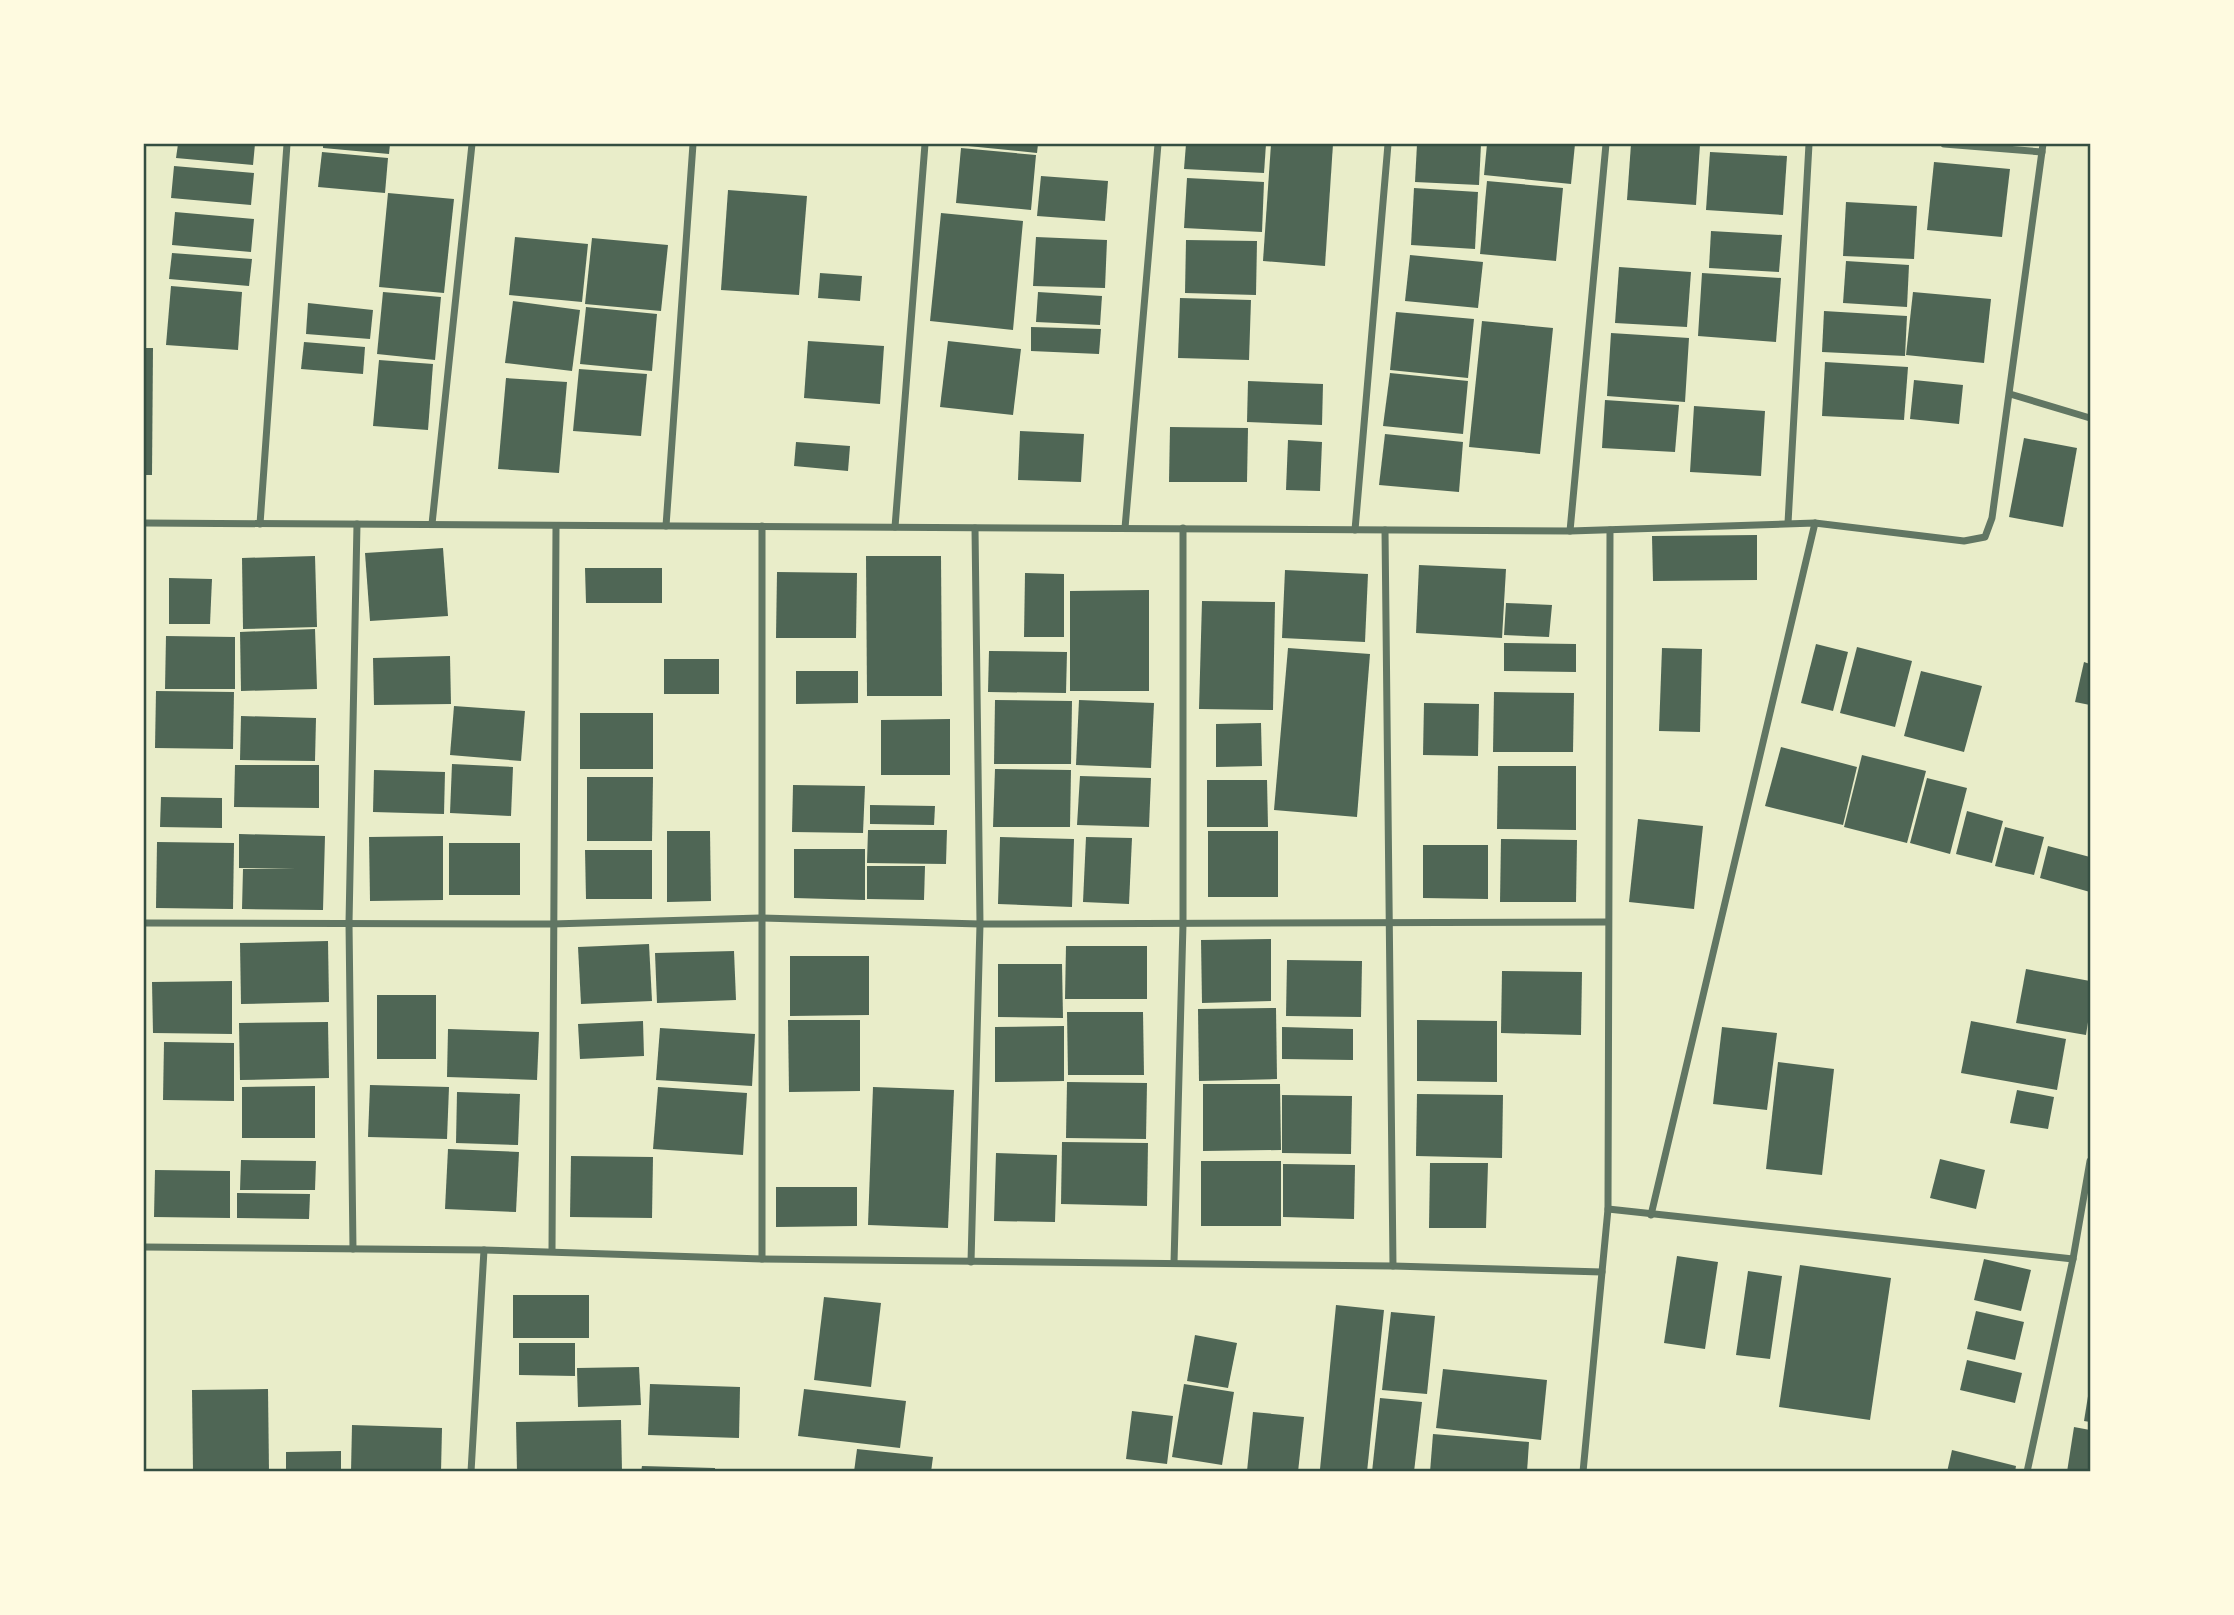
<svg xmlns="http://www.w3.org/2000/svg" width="2234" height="1615" font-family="Commissioner,sans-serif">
<rect width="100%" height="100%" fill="#e9edc9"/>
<g fill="#4f6655">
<polygon points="178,144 255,144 253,165 176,158"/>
<polygon points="323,144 390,144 389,154 323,148"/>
<polygon points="958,144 1038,144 1037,153 958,145"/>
<polygon points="1186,144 1266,144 1264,173 1184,169"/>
<polygon points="1271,144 1333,144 1325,266 1263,261"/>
<polygon points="1417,144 1481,144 1479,185 1415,182"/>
<polygon points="1487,144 1575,144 1571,184 1484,175"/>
<polygon points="1631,144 1700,144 1696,205 1627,200"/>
<polygon points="961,148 1036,155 1031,210 956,203"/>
<polygon points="322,152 388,158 385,193 318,187"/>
<polygon points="1710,152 1787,156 1783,215 1706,210"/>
<polygon points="1934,162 2010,169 2002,237 1927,230"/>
<polygon points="174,166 254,173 251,205 171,198"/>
<polygon points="1041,176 1108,181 1105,221 1037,216"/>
<polygon points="1187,178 1264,182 1262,232 1184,228"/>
<polygon points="1487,181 1563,188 1556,261 1480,254"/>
<polygon points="1414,188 1478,192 1475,249 1411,245"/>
<polygon points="728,190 807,196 799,295 721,290"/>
<polygon points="388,193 454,199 444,293 379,287"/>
<polygon points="1846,202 1917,206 1914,259 1843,256"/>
<polygon points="175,212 254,219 251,252 172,245"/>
<polygon points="941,213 1023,221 1013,330 930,321"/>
<polygon points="1711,231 1782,235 1779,272 1709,268"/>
<polygon points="515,237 588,244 582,302 509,295"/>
<polygon points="1036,237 1107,240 1105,288 1033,286"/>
<polygon points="592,238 668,245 661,311 585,304"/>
<polygon points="1186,240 1257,241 1256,295 1185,293"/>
<polygon points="172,253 252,259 249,286 169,279"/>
<polygon points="1410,255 1483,262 1478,308 1405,301"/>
<polygon points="1846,261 1909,265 1907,307 1843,303"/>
<polygon points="1619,267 1691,272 1687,327 1615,323"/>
<polygon points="820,273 862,276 860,301 818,298"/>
<polygon points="1702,273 1781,278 1776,342 1698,336"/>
<polygon points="171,286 242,292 238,350 166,345"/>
<polygon points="383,292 441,297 435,360 377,354"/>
<polygon points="1038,292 1102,296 1100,325 1036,322"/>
<polygon points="1913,292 1991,299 1984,363 1906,355"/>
<polygon points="1180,298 1251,300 1249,360 1178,358"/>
<polygon points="513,301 580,310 572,371 505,363"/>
<polygon points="308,303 373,310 370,339 306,334"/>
<polygon points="586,307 657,314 652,371 580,364"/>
<polygon points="1824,311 1907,316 1905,356 1822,352"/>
<polygon points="1396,312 1474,319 1468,378 1390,370"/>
<polygon points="1482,321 1553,328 1540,454 1469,447"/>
<polygon points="1031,327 1101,329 1099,354 1031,351"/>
<polygon points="1611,333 1689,338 1685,402 1607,396"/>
<polygon points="808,341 884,346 880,404 804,398"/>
<polygon points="948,341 1021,349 1013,415 940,407"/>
<polygon points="304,342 365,347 363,374 301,369"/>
<polygon points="144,348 153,348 152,475 144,475"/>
<polygon points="379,360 433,364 428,430 373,426"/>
<polygon points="1825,362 1908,367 1904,420 1822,416"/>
<polygon points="579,369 647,374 641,436 573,431"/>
<polygon points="1390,373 1468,381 1463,434 1383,426"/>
<polygon points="506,378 567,382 559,473 498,469"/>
<polygon points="1914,380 1963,385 1959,424 1910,419"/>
<polygon points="1248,381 1323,384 1322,425 1247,422"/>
<polygon points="1605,400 1679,405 1675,452 1602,448"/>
<polygon points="1694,406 1765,411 1761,476 1690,472"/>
<polygon points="1170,427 1248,428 1247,482 1169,482"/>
<polygon points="1020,431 1084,434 1081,482 1018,480"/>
<polygon points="1385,434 1463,442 1459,492 1379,485"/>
<polygon points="2024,438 2077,448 2063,527 2009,517"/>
<polygon points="1288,440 1322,442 1320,491 1286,490"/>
<polygon points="796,442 850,446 848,471 794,466"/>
<polygon points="1757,535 1757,580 1653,581 1652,536"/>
<polygon points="443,548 448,616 370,621 365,553"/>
<polygon points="315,556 317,627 243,629 242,558"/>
<polygon points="866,556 941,556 942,696 867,696"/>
<polygon points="1419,565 1506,569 1502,638 1416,633"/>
<polygon points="585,568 662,568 662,603 586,603"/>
<polygon points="1285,570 1368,574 1365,642 1282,638"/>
<polygon points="777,572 857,573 856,638 776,638"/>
<polygon points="1025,573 1064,574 1064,637 1024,637"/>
<polygon points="169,578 212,579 210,624 169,624"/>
<polygon points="1149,590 1149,691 1070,691 1070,591"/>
<polygon points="1202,601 1275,602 1273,710 1199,709"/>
<polygon points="1506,603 1552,605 1549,637 1504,635"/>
<polygon points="315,629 317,689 241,691 240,632"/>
<polygon points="166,636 235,637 235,689 165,689"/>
<polygon points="1504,643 1576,644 1576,672 1504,671"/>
<polygon points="1816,644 1848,652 1833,711 1801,703"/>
<polygon points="1857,647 1912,661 1895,727 1840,713"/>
<polygon points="1288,648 1370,654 1357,817 1274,810"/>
<polygon points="1662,648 1702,649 1700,732 1659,731"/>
<polygon points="989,651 1067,652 1066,693 988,692"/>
<polygon points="450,656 451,704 374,705 373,658"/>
<rect x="664" y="659" width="55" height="35"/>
<polygon points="2084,662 2090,664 2090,705 2075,702"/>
<polygon points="796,671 858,671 858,703 796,704"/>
<polygon points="1921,671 1982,686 1964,752 1904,736"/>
<polygon points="156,691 234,692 233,749 155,748"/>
<polygon points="1494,692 1574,693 1573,752 1493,752"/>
<polygon points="995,700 1072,701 1071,764 994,764"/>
<polygon points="1079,700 1154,703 1151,768 1076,765"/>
<polygon points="1424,703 1479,704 1478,756 1423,755"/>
<polygon points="454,706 525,711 521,761 450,755"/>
<rect x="580" y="713" width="73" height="56"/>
<polygon points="241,716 316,718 315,761 240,760"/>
<polygon points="950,719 950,775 881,775 881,720"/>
<polygon points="1261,723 1262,766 1216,767 1216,724"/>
<polygon points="1781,747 1857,767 1843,825 1765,806"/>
<polygon points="1862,755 1926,771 1907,843 1844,827"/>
<polygon points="452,764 513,767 511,816 450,813"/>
<polygon points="235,765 319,765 319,808 234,807"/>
<polygon points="1498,766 1576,766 1576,830 1497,829"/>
<polygon points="995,769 1071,770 1070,827 993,827"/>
<polygon points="374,770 445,772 444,814 373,812"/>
<polygon points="1080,776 1151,778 1149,827 1077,825"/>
<polygon points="587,777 653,777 652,841 587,841"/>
<polygon points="1927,778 1967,788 1950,854 1910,843"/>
<polygon points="1207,780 1267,780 1268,827 1207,827"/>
<polygon points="793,785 865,786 863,833 792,832"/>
<polygon points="161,797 222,798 222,828 160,827"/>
<polygon points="870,805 935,806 934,825 870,824"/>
<polygon points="1967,811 2003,821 1992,863 1956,854"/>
<polygon points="1638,819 1703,826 1694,909 1629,902"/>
<polygon points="2005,827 2044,837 2034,875 1995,866"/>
<polygon points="868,830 947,830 946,864 867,863"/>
<polygon points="667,831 710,831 711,901 667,902"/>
<rect x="1208" y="831" width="70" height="66"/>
<polygon points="239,834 325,836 323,910 242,909 243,869 296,869 239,868"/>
<polygon points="443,836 443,900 370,901 369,837"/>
<polygon points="1000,837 1074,839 1072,907 998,904"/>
<polygon points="1086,837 1132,838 1129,904 1083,902"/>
<polygon points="1501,839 1577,840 1576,902 1500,902"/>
<polygon points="157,842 234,843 233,909 156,908"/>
<rect x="449" y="843" width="71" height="52"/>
<polygon points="1423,845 1488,845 1488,899 1423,898"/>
<polygon points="2048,846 2090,857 2090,892 2040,878"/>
<polygon points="794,849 865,849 865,900 794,898"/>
<polygon points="585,850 652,850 652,899 586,899"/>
<polygon points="867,866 925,866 924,900 867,899"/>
<polygon points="1271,939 1271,1001 1202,1003 1201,940"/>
<polygon points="328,941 329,1002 241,1004 240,943"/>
<polygon points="649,944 652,1001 581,1004 578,947"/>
<polygon points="1066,946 1147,946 1147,999 1065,999"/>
<polygon points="734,951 736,1000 657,1003 655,953"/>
<polygon points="790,956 869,956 869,1015 790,1016"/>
<polygon points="1287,960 1362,961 1361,1017 1286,1016"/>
<polygon points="998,964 1062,964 1063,1018 998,1017"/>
<polygon points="2026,969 2090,981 2090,1009 2086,1035 2016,1023"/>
<polygon points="1502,971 1582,972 1581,1035 1501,1033"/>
<polygon points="232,981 232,1034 153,1033 152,982"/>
<rect x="377" y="995" width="59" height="64"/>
<polygon points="1276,1008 1277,1079 1199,1081 1198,1009"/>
<polygon points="1067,1012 1143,1012 1144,1075 1068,1075"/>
<polygon points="788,1020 860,1020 860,1091 789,1092"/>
<polygon points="1417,1020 1497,1021 1497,1082 1417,1081"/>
<polygon points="643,1021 644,1056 580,1059 578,1024"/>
<polygon points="1971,1021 2066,1039 2057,1090 1961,1073"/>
<polygon points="328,1022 329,1078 240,1080 239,1023"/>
<polygon points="1064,1026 1064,1081 995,1082 995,1027"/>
<polygon points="1282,1027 1353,1029 1353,1060 1282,1059"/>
<polygon points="1722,1027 1777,1033 1767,1110 1713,1104"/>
<polygon points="660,1028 755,1034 752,1086 656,1080"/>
<polygon points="448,1029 539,1032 537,1080 447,1077"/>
<polygon points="164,1042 234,1043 234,1101 163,1100"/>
<polygon points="1778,1062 1834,1069 1822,1175 1766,1169"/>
<polygon points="1067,1082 1147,1083 1146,1139 1066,1138"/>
<polygon points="1203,1084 1280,1084 1281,1150 1203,1151"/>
<polygon points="370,1085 449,1087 447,1139 368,1137"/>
<polygon points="315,1086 315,1138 242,1138 242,1087"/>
<polygon points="658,1087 747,1093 743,1155 653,1149"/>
<polygon points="873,1087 954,1090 948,1228 868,1225"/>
<polygon points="2017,1090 2054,1097 2048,1129 2010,1123"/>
<polygon points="457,1092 520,1094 518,1145 456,1143"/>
<polygon points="1417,1094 1503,1095 1502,1158 1416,1156"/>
<polygon points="1282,1095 1352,1096 1351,1154 1282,1153"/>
<polygon points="1062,1142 1148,1143 1147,1206 1061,1204"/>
<polygon points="448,1149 519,1152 516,1212 445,1209"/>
<polygon points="996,1153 1057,1155 1055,1222 994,1221"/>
<polygon points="571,1156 653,1157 652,1218 570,1217"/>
<polygon points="1940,1159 1985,1170 1976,1209 1930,1198"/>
<polygon points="241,1160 316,1161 315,1190 240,1190"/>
<rect x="1201" y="1161" width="80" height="65"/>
<polygon points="1430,1163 1488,1163 1486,1228 1429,1228"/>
<polygon points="1283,1164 1355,1165 1354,1219 1283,1217"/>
<polygon points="155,1170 230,1171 230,1218 154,1217"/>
<polygon points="776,1187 857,1187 857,1226 776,1227"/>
<polygon points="237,1193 310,1194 309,1219 237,1218"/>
<polygon points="1677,1256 1718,1262 1705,1349 1664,1343"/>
<polygon points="1984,1259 2031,1270 2021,1311 1974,1300"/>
<polygon points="1800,1265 1891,1278 1870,1420 1779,1407"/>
<polygon points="1748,1271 1782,1276 1770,1359 1736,1355"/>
<rect x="513" y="1295" width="76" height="43"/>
<polygon points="824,1297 881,1303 871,1387 814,1380"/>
<polygon points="1336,1305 1384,1310 1367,1472 1320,1469"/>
<polygon points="1976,1311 2024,1322 2015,1360 1967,1349"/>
<polygon points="1391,1312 1435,1316 1427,1394 1382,1390"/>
<polygon points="1195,1335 1237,1343 1228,1388 1187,1381"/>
<polygon points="519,1343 575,1343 575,1376 519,1375"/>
<polygon points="1967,1360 2022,1373 2015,1403 1960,1390"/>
<polygon points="639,1367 641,1405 578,1407 577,1368"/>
<polygon points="1443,1369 1547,1380 1541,1440 1436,1428"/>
<polygon points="650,1384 740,1387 739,1438 648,1435"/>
<polygon points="1184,1384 1234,1392 1222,1465 1172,1457"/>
<polygon points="268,1389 269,1472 193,1472 192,1390"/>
<polygon points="804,1389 906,1401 900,1448 798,1436"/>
<polygon points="2089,1390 2090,1390 2090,1422 2084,1421"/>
<polygon points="1380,1398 1422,1402 1414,1472 1372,1472"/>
<polygon points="1132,1411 1173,1416 1167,1464 1126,1459"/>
<polygon points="1253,1412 1304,1417 1298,1472 1247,1471"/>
<polygon points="621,1420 622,1472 517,1472 516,1422"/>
<polygon points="352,1425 442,1428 441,1472 351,1472"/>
<polygon points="2074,1427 2090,1430 2090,1472 2067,1472"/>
<polygon points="1433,1434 1529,1442 1527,1472 1430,1472"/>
<polygon points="857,1449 933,1457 931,1472 854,1472"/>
<polygon points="1952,1450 2016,1466 2015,1472 1947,1472"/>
<polygon points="341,1451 341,1472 286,1472 286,1452"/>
<polygon points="642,1466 715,1468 715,1472 641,1472"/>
</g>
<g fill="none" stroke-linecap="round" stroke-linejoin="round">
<g stroke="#617663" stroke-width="7">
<polyline points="1944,144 2042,152"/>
<polyline points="2010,394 2090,418"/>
<polyline points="144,523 1570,531 1815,523 1964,541 1985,537 1992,518 2043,144"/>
<polyline points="1788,523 1809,144"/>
<polyline points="260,524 287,144"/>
<polyline points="432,524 472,144"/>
<polyline points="666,526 693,144"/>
<polyline points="895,527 925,144"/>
<polyline points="1125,528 1158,144"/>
<polyline points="1355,530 1388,144"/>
<polyline points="1385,530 1393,1266"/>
<polyline points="1570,531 1606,144"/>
<polyline points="144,923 552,924 760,918 980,924 1607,922"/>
<polyline points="1608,1209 2073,1259 2090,1161"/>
<polyline points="1651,1215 1815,523"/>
<polyline points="144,1247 484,1250 762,1259 1393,1266 1602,1272"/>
<polyline points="353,1249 349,923 357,524"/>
<polyline points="552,1251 556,526"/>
<polyline points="762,1259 762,526"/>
<polyline points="971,1262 980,924 975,528"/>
<polyline points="1174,1263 1183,924 1183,528"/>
<polyline points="471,1472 484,1250"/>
<polyline points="1583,1472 1608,1209 1610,530"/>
<polyline points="2027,1472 2073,1259"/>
</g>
</g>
<rect width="2234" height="1615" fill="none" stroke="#fefae0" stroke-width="290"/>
<rect x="145" y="145" width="1944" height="1325" fill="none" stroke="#344e41" stroke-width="2.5"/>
</svg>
